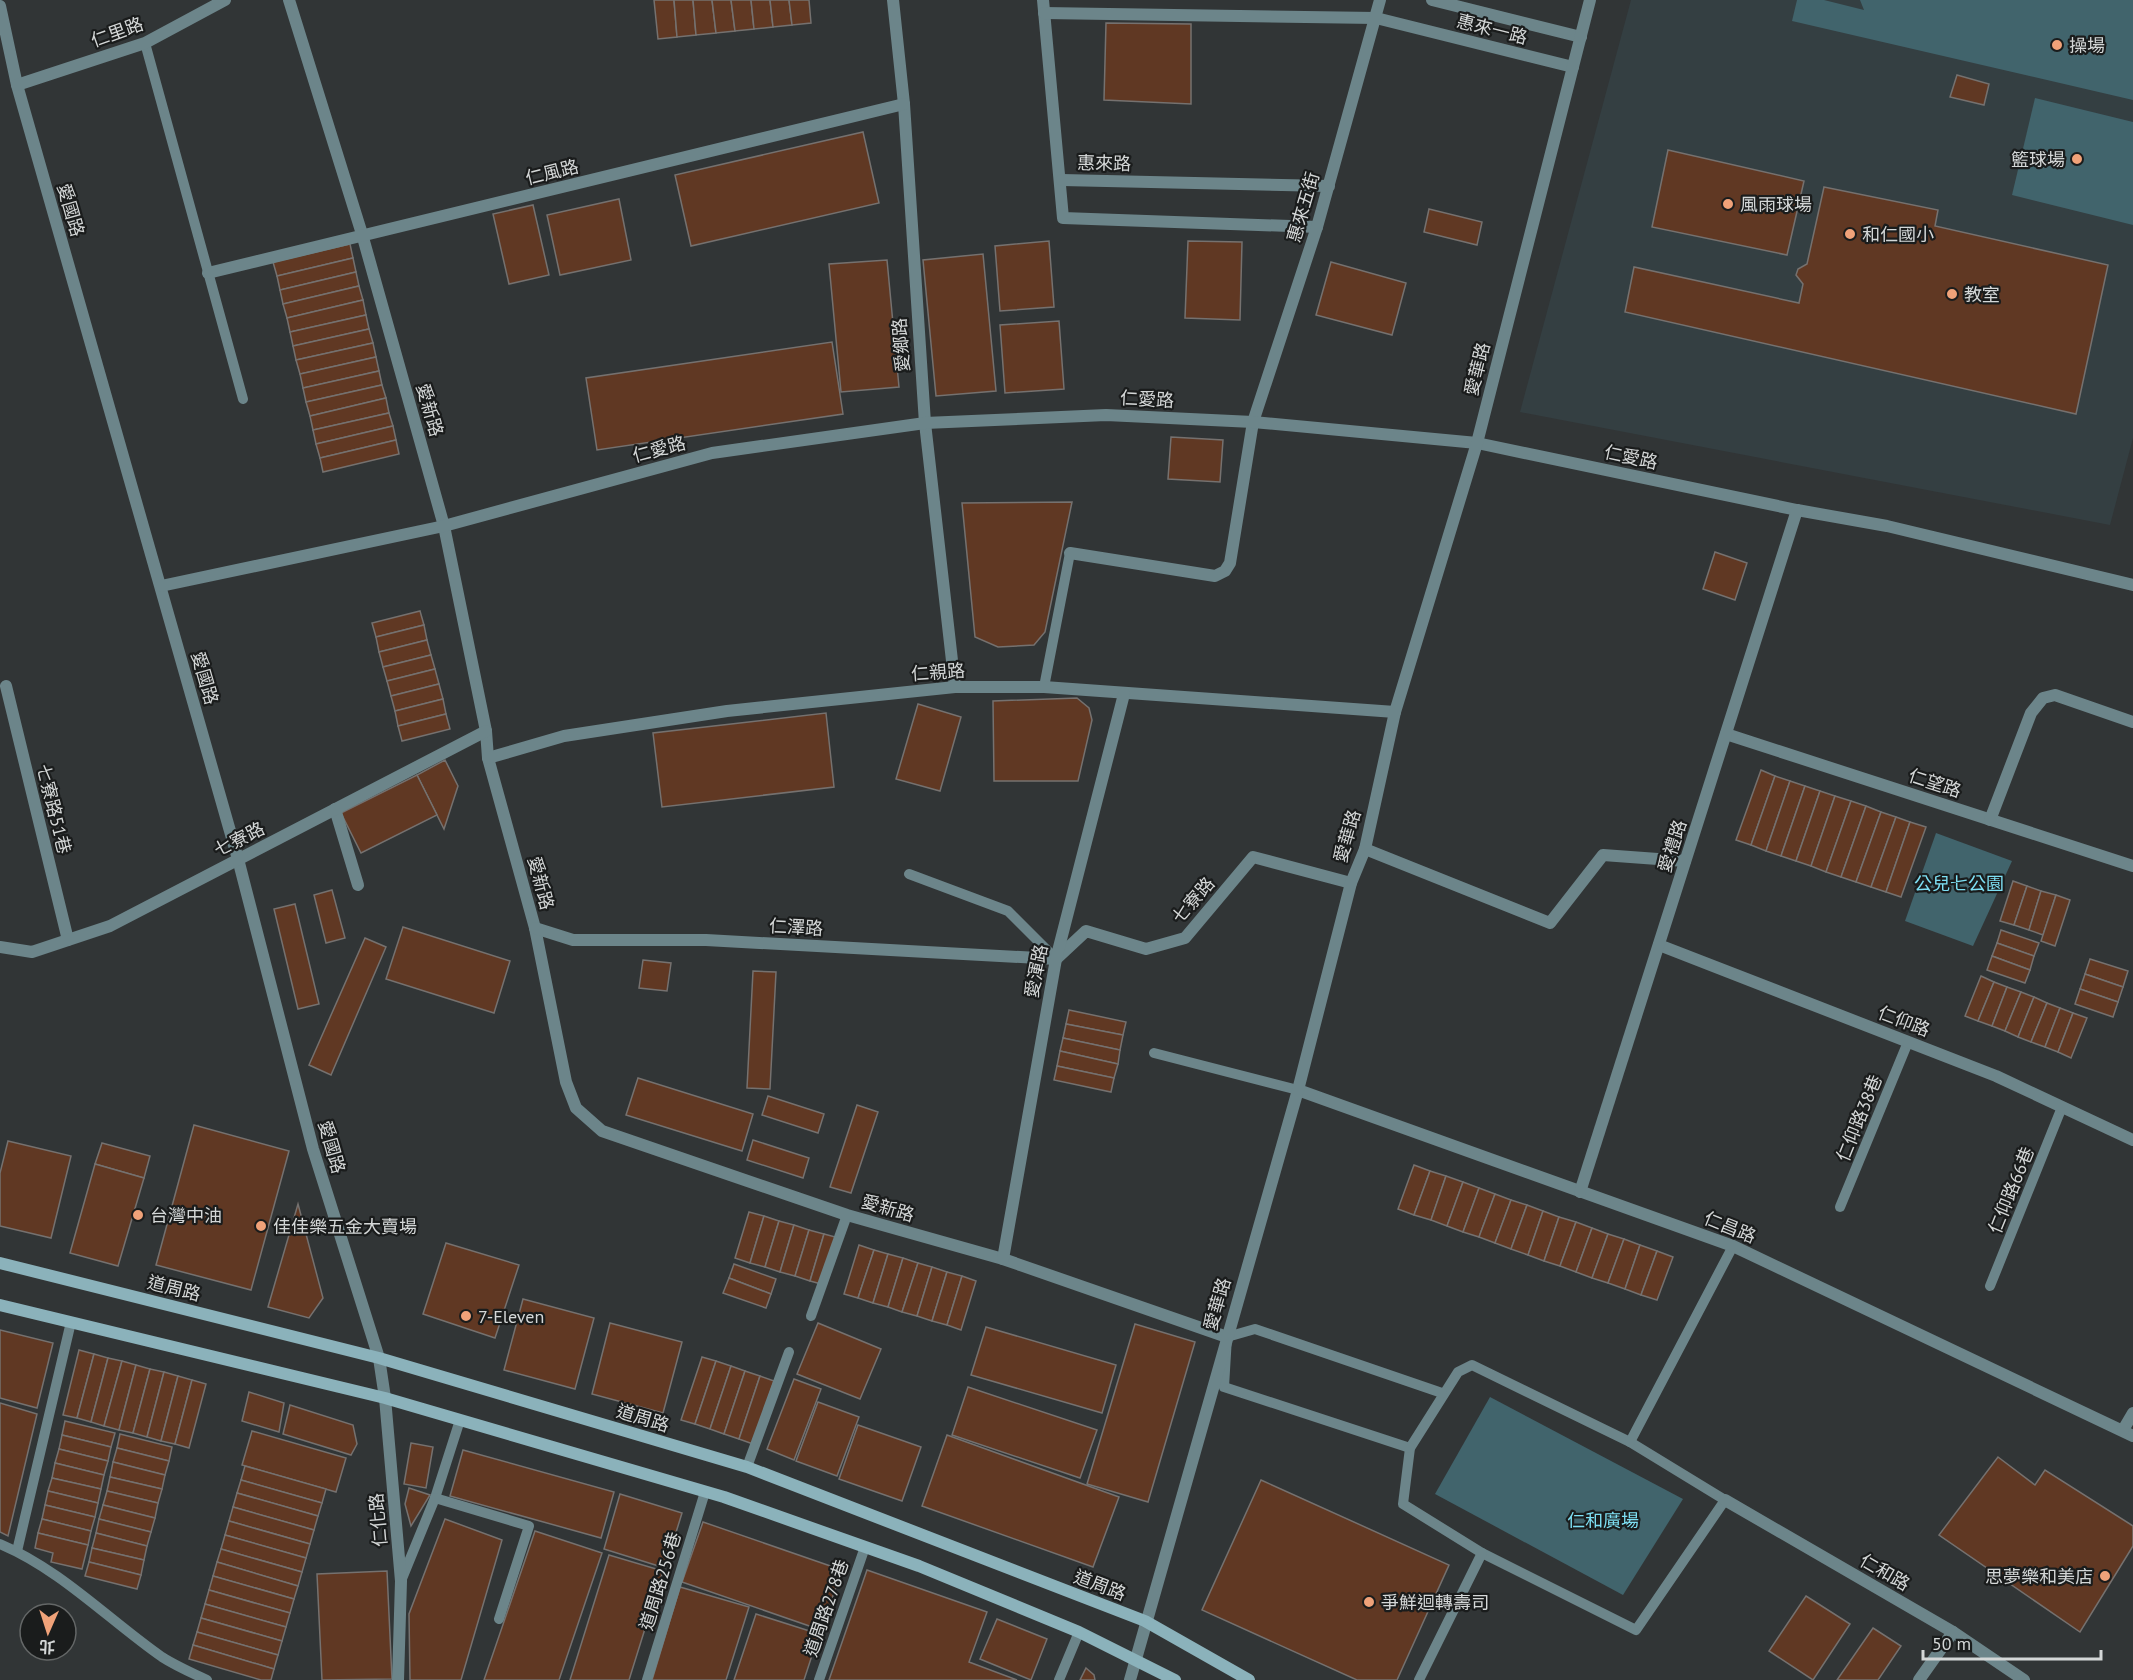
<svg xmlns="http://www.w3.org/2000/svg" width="2133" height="1680" font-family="'PT Sans','Noto Sans TC',sans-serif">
<rect width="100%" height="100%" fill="#313536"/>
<polygon fill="#343f42" points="1631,0 2133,0 2133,438 2110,525 1520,412"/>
<g fill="#41646c">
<polygon points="1797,0 1824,0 1864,10 1860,0 2133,0 2133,100 1792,21"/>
<polygon points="2035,98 2133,122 2133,225 2012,195"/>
<polygon points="1936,833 2012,861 1973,946 1905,921"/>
<polygon points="1490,1397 1683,1499 1623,1595 1435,1494"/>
</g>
<g fill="#603823" stroke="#75716f" stroke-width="1.5">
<polygon points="654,0 674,0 677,37 658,39"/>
<polygon points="674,0 693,0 696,35 677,37"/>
<polygon points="693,0 712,0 716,33 696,35"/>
<polygon points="712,0 731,0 735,31 716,33"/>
<polygon points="731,0 751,0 754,29 735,31"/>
<polygon points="751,0 770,0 773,27 754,29"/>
<polygon points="770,0 789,0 792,25 773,27"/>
<polygon points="789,0 809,0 811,23 792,25"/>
<polygon points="1106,23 1191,24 1191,104 1104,100"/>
<polygon points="1957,75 1989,84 1984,105 1950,97"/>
<polygon points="863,132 879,203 691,246 675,175"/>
<polygon points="1668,150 1804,181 1787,255 1652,227"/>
<polygon points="1824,187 1938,210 1935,226 2108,265 2076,414 1625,312 1634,267 1799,303 1803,284 1796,275 1798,269 1807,264"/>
<polygon points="619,199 631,260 560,275 547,215"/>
<polygon points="533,205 549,275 509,284 493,214"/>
<polygon points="1429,209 1482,222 1477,245 1424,232"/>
<polygon points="1049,241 1054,307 1000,311 995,246"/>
<polygon points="1188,241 1242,242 1240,320 1185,318"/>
<polygon points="350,244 353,258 277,276 273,262"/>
<polygon points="983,254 996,391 936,396 923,260"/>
<polygon points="353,258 356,272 280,290 277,276"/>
<polygon points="887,260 899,387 841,392 829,264"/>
<polygon points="1331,262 1406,283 1392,335 1316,315"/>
<polygon points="356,272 359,286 283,304 280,290"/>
<polygon points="359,286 363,300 287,318 283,304"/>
<polygon points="363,300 366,315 290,332 287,318"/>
<polygon points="366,315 369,329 293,346 290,332"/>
<polygon points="1059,321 1064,389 1005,393 1000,325"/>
<polygon points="369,329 373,343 296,360 293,346"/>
<polygon points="832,342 843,414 597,450 586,378"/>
<polygon points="373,343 376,357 300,374 296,360"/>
<polygon points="376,357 379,371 303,388 300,374"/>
<polygon points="379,371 382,385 306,402 303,388"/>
<polygon points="382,385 386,398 310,416 306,402"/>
<polygon points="386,398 389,413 313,430 310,416"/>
<polygon points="389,413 393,426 316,444 313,430"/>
<polygon points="393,426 396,440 320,458 316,444"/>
<polygon points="1171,437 1223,440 1220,482 1168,479"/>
<polygon points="396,440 399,454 323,472 320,458"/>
<polygon points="1072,502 1045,632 1034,645 998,647 975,637 962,503"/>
<polygon points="1715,552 1747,563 1735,600 1703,589"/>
<polygon points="420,611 424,625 376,637 372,623"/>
<polygon points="424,625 427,640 379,652 376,637"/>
<polygon points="427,640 431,655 383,667 379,652"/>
<polygon points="431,655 435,669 387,681 383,667"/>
<polygon points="435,669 439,684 391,696 387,681"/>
<polygon points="439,684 443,699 395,711 391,696"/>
<polygon points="1077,698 1089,708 1092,720 1078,781 994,781 993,701"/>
<polygon points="443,699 446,714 398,726 395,711"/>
<polygon points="918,704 961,717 940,791 896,779"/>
<polygon points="826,713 834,787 662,807 653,733"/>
<polygon points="446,714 450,729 402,741 398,726"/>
<polygon points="445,760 458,786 444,829 417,775"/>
<polygon points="1761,770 1775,776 1751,845 1736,840"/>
<polygon points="417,775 437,815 361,853 341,813"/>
<polygon points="1775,776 1790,781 1766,851 1751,845"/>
<polygon points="1790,781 1805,786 1781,856 1766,851"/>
<polygon points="1805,786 1820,791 1796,861 1781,856"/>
<polygon points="1820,791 1835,796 1811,866 1796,861"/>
<polygon points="1835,796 1851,801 1826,872 1811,866"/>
<polygon points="1851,801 1866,806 1841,877 1826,872"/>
<polygon points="1866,806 1881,812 1856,882 1841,877"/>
<polygon points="1881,812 1896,817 1871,887 1856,882"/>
<polygon points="1896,817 1910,822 1886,892 1871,887"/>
<polygon points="1910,822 1926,827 1901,897 1886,892"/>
<polygon points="2013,881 2027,886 2014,925 2000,921"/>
<polygon points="2027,886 2041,891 2029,930 2014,925"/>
<polygon points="332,890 345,938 326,943 314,895"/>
<polygon points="2041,891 2056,895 2043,935 2029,930"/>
<polygon points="2056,895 2070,900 2055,946 2041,941"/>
<polygon points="295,904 319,1004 298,1009 274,909"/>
<polygon points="403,927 510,961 494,1013 386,979"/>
<polygon points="2001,930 2039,943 2034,956 1997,943"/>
<polygon points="365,938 386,947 331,1075 309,1065"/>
<polygon points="1997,943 2034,956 2030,970 1992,956"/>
<polygon points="1992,956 2030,970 2025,983 1987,970"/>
<polygon points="2090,959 2128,971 2123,987 2085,974"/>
<polygon points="643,960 671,963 667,991 639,988"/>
<polygon points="753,971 776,972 770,1089 747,1088"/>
<polygon points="2085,974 2123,987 2118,1002 2080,989"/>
<polygon points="1981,976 1994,982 1978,1021 1965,1016"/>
<polygon points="1994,982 2007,987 1992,1026 1978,1021"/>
<polygon points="2007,987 2021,992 2005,1031 1992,1026"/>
<polygon points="2080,989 2118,1002 2113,1017 2075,1004"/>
<polygon points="2021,992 2034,997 2018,1037 2005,1031"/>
<polygon points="2034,997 2047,1003 2031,1042 2018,1037"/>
<polygon points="2047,1003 2060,1008 2045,1047 2031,1042"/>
<polygon points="2060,1008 2073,1013 2058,1052 2045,1047"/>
<polygon points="1069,1010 1126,1022 1123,1035 1066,1024"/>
<polygon points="2073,1013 2087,1018 2071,1058 2058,1052"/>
<polygon points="1066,1024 1123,1035 1120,1050 1063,1038"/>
<polygon points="1063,1038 1120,1050 1118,1064 1060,1051"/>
<polygon points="1060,1051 1118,1064 1114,1078 1057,1066"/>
<polygon points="1057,1066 1114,1078 1111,1092 1054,1080"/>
<polygon points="638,1078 753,1114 742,1151 626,1115"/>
<polygon points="768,1096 824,1114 818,1133 762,1115"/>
<polygon points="857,1105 878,1112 851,1193 830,1187"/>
<polygon points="194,1125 289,1151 251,1290 156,1265"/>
<polygon points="753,1140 809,1158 803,1178 747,1160"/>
<polygon points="8,1141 71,1156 51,1238 0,1226 0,1173"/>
<polygon points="102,1143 150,1156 144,1178 95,1164"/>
<polygon points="95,1164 144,1178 118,1266 70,1253"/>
<polygon points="1414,1165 1430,1171 1414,1215 1398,1209"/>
<polygon points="1430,1171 1446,1176 1431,1220 1414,1215"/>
<polygon points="1446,1176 1463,1182 1447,1226 1431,1220"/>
<polygon points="1463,1182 1479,1188 1463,1232 1447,1226"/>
<polygon points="1479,1188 1495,1194 1479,1237 1463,1232"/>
<polygon points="1495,1194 1511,1200 1495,1243 1479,1237"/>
<polygon points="1511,1200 1527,1205 1511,1249 1495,1243"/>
<polygon points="298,1204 323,1298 309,1318 268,1307"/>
<polygon points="1527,1205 1543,1211 1528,1255 1511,1249"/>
<polygon points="1543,1211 1559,1217 1544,1261 1528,1255"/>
<polygon points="749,1212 764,1216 750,1263 735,1258"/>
<polygon points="764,1216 779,1221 765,1267 750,1263"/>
<polygon points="1559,1217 1576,1222 1560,1266 1544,1261"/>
<polygon points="779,1221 794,1225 780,1272 765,1267"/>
<polygon points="1576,1222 1592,1228 1576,1272 1560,1266"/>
<polygon points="794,1225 809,1230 795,1276 780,1272"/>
<polygon points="1592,1228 1608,1234 1592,1278 1576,1272"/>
<polygon points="809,1230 824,1234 810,1281 795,1276"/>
<polygon points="824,1234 839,1238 825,1285 810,1281"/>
<polygon points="1608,1234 1624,1239 1608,1283 1592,1278"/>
<polygon points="1624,1239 1640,1245 1625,1289 1608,1283"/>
<polygon points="446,1243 519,1265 495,1338 423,1314"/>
<polygon points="859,1245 874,1250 858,1298 844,1294"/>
<polygon points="1640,1245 1657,1251 1641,1295 1625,1289"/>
<polygon points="874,1250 888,1254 873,1303 858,1298"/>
<polygon points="1657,1251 1673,1257 1657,1300 1641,1295"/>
<polygon points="888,1254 903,1258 888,1307 873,1303"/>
<polygon points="903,1258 918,1263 902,1312 888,1307"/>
<polygon points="918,1263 932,1267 917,1316 902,1312"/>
<polygon points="734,1264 776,1279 771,1294 729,1278"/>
<polygon points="932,1267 947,1272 932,1321 917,1316"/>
<polygon points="947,1272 962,1276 947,1325 932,1321"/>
<polygon points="962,1276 976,1281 961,1330 947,1325"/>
<polygon points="729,1278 771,1294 766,1308 723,1293"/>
<polygon points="523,1299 594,1318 575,1389 504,1370"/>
<polygon points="610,1323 682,1342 663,1413 592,1394"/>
<polygon points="818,1323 881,1349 860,1399 797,1374"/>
<polygon points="1135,1324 1195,1342 1148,1502 1087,1484"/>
<polygon points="986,1327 1116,1365 1102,1413 971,1375"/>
<polygon points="0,1330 53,1343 37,1408 0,1398"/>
<polygon points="79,1350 94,1354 77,1418 63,1415"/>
<polygon points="94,1354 108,1358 91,1422 77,1418"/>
<polygon points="702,1357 716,1361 695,1424 681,1420"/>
<polygon points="108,1358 122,1361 104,1426 91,1422"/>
<polygon points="122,1361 136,1365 119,1430 104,1426"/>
<polygon points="716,1361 731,1366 710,1429 695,1424"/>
<polygon points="136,1365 150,1369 133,1433 119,1430"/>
<polygon points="731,1366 745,1371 724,1434 710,1429"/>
<polygon points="150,1369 164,1372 147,1437 133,1433"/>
<polygon points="745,1371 760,1376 739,1439 724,1434"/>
<polygon points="164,1372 178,1376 161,1441 147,1437"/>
<polygon points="178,1376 192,1380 175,1444 161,1441"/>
<polygon points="760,1376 774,1381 753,1444 739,1439"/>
<polygon points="794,1379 821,1389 794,1460 767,1449"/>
<polygon points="192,1380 206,1384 189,1448 175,1444"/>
<polygon points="968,1387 1097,1430 1080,1478 952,1435"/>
<polygon points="249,1392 284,1403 279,1432 242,1421"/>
<polygon points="818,1402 859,1417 837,1476 796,1461"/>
<polygon points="0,1403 37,1414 8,1536 0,1532"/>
<polygon points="290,1405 353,1425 357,1444 351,1455 283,1434"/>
<polygon points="65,1421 115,1433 111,1447 62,1435"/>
<polygon points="858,1425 921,1447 902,1501 839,1479"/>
<polygon points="252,1431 346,1458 336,1492 242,1465"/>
<polygon points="120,1434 172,1447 169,1461 117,1448"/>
<polygon points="62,1435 111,1447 108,1461 59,1449"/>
<polygon points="947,1435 1119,1497 1093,1567 922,1506"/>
<polygon points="411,1443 433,1447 426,1488 404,1484"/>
<polygon points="117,1448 169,1461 165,1475 113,1462"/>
<polygon points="59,1449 108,1461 104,1475 55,1463"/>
<polygon points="463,1450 614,1492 601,1538 450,1496"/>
<polygon points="1998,1457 2035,1485 2045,1470 2133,1526 2133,1546 2080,1632 1939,1535"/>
<polygon points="113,1462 165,1475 162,1489 110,1477"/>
<polygon points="55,1463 104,1475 101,1489 52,1478"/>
<polygon points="245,1466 326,1489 322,1503 241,1480"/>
<polygon points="110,1477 162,1489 158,1503 107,1491"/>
<polygon points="52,1478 101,1489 98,1503 48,1491"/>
<polygon points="241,1480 322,1503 318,1516 237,1493"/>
<polygon points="1261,1480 1449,1565 1397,1680 1357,1680 1202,1610"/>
<polygon points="409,1488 430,1495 411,1526 405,1504"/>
<polygon points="48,1491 98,1503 95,1517 45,1505"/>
<polygon points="107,1491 158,1503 155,1518 103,1505"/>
<polygon points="237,1493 318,1516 314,1530 233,1507"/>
<polygon points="620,1494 682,1513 665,1568 604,1549"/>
<polygon points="45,1505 95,1517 91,1531 42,1519"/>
<polygon points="103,1505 155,1518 151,1532 99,1519"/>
<polygon points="233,1507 314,1530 310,1544 229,1521"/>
<polygon points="42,1519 91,1531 88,1545 38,1533"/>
<polygon points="99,1519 151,1532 147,1546 96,1533"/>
<polygon points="445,1519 502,1540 461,1680 410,1680 409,1614"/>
<polygon points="229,1521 310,1544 306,1558 225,1535"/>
<polygon points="703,1522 842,1570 821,1630 682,1582"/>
<polygon points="535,1531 602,1553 559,1680 484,1680"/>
<polygon points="38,1533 88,1545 82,1569 51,1562 53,1553 35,1548"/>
<polygon points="96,1533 147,1546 144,1560 92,1548"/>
<polygon points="225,1535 306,1558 302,1572 221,1549"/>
<polygon points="92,1548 144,1560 141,1575 89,1562"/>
<polygon points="221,1549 302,1572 298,1586 217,1562"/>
<polygon points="609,1555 663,1571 629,1680 570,1680"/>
<polygon points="89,1562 141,1575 137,1589 85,1576"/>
<polygon points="217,1562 298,1586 294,1599 213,1576"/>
<polygon points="867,1570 987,1612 969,1662 1017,1680 829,1680"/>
<polygon points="387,1571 392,1679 322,1680 317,1574"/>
<polygon points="213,1576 294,1599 290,1613 209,1590"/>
<polygon points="680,1587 749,1607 726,1680 652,1680"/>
<polygon points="209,1590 290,1613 286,1627 205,1604"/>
<polygon points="1806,1596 1850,1624 1813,1680 1769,1651"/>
<polygon points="205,1604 286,1627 282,1641 201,1618"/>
<polygon points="756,1614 819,1634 804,1680 734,1680"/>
<polygon points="201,1618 282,1641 278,1655 197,1632"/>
<polygon points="997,1619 1047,1639 1031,1680 980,1659"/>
<polygon points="1873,1628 1901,1646 1878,1680 1837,1680"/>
<polygon points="197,1632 278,1655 274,1669 193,1645"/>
<polygon points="193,1645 274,1669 271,1680 261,1680 189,1659"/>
<polygon points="1086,1668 1094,1675 1095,1680 1080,1680"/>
</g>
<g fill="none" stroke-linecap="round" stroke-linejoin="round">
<g stroke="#6c858a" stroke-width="10">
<polyline points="145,43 243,399"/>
<polyline points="1044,687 1070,553"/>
<polyline points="909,874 1008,911 1056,959"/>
<polyline points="1154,1053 1298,1090"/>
<polyline points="1840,1207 1908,1042"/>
<polyline points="1990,1286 2062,1107"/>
<polyline points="811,1316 847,1215"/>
<polygon points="1472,1365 1630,1442 1725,1500 1636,1630 1482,1553 1403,1504 1410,1448 1458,1372"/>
<polyline points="460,1420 435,1498 529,1526 499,1619"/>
<polyline points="1630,1442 1733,1246"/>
<polyline points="1410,1448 1224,1387 1227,1337 1255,1329 1442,1393"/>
<polyline points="747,1467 789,1352"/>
<path d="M0,1544C60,1569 109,1620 162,1657C176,1666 192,1673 207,1680"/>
<polyline points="17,1551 71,1322"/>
<polyline points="401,1581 435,1498"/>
<polyline points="647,1680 705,1492"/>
<polyline points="819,1680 865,1547"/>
<polyline points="1059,1680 1079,1632"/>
<polyline points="1419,1680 1482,1553"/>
</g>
<g stroke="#6c858a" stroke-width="12">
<polyline points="289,0 362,234 444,526 486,731 488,758 535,928 566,1082 576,1108 602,1131 847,1215 1003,1259 1227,1337"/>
<polyline points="893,0 904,104 925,423 955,687"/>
<polyline points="1043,0 1063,218 1317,227"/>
<polyline points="1432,0 1581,37"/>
<polyline points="0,6 17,85 238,859 313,1149 379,1358 385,1398 401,1581 398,1680"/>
<polyline points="1044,13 1376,18 1573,67"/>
<polyline points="17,85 145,43 225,0"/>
<polyline points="1062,180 1329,186"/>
<polyline points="208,273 904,104"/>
<polyline points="1070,553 1215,576 1225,571 1230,563 1253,422 1317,227 1380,0"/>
<polyline points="161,586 444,526 712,453 925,423 1106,415 1253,422 1477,443 1797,510 1887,526 2133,585"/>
<polyline points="6,686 68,940"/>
<polyline points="1726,734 2133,866"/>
<polyline points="488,758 564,736 727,711 955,687 1044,687 1395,712"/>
<polyline points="335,809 358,885"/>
<polyline points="1990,820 2031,713 2043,698 2055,695 2133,722"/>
<polyline points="1365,849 1550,923 1603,855 1685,861"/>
<polyline points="535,928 573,940 706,940 1056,959 1086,931 1146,949 1185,938 1253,857 1351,883"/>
<polyline points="1659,945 1996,1076 2133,1140"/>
<polyline points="0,947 32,952 110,926 486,731"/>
<polyline points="1298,1090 1733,1246 2133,1436"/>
<polyline points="1580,1192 1797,510"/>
<polyline points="1003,1259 1056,959 1124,694"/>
<polyline points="2123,1430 2133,1413"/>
<polyline points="1725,1500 1953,1632 2024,1680"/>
<polyline points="1130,1680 1298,1090 1351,883 1365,849 1395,712 1477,443 1590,0"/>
<polyline points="1919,1680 1953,1632"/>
</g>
<g stroke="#8bb2bb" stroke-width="12">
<polyline points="0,1263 379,1358 747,1467 1145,1621 1249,1680"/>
<polyline points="0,1305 385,1398 724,1497 919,1566 1079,1632 1175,1680"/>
</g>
</g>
<g fill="#f0a279" stroke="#1a1c1c" stroke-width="2">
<circle cx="2057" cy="45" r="6"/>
<circle cx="2077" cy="159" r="6"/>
<circle cx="1728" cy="204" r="6"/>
<circle cx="1850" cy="234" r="6"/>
<circle cx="1952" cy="294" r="6"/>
<circle cx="138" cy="1215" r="6"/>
<circle cx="261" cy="1226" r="6"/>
<circle cx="466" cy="1316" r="6"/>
<circle cx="2105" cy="1576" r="6"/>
<circle cx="1369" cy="1602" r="6"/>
</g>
<g text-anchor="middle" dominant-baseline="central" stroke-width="4.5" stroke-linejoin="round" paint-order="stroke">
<g font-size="18" fill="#d4d7d7" stroke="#1a1c1c">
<text transform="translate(1492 29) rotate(14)">惠來一路</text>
<text transform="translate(117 32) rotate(-20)">仁里路</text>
<text transform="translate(1104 163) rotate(1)">惠來路</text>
<text transform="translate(552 172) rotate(-14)">仁風路</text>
<text transform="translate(1303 207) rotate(-74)">惠來五街</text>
<text transform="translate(71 210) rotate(74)">愛國路</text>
<text transform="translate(901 345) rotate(-94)">愛鄉路</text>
<text transform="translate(1477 369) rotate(-76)">愛華路</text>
<text transform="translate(1147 399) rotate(3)">仁愛路</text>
<text transform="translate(430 410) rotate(74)">愛新路</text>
<text transform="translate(659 449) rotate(-15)">仁愛路</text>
<text transform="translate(1631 457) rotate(12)">仁愛路</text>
<text transform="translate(938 672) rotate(-4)">仁親路</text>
<text transform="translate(205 678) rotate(74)">愛國路</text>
<text transform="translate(1935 783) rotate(18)">仁望路</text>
<text transform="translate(54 809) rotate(76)">七寮路51巷</text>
<text transform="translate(1347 836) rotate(-74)">愛華路</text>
<text transform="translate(239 839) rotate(-27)">七寮路</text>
<text transform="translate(1672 846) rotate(-72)">愛禮路</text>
<text transform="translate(541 883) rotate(75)">愛新路</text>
<text transform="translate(1193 900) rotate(-49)">七寮路</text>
<text transform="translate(796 927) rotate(3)">仁澤路</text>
<text transform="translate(1036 971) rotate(-79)">愛渾路</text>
<text transform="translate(1904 1021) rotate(21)">仁仰路</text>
<text transform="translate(1859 1118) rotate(-68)">仁仰路38巷</text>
<text transform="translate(332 1147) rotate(74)">愛國路</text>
<text transform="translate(2011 1190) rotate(-68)">仁仰路66巷</text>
<text transform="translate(888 1208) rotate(16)">愛新路</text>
<text transform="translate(1730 1227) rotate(22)">仁昌路</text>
<text transform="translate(174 1288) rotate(14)">道周路</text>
<text transform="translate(1217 1304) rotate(-74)">愛華路</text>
<text transform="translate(643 1418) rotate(17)">道周路</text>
<text transform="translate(378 1520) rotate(-95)">仁化路</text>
<text transform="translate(1885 1572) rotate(30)">仁和路</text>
<text transform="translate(660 1581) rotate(-73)">道周路256巷</text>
<text transform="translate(1100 1585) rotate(21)">道周路</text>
<text transform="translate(826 1608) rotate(-71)">道周路278巷</text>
</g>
<g font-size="18" fill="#d4d7d7" stroke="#1a1c1c" text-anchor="start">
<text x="2069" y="45">操場</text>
<text x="2065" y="159" text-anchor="end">籃球場</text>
<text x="1740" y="204">風雨球場</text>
<text x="1862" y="234">和仁國小</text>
<text x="1964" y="294">教室</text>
<text x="150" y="1215">台灣中油</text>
<text x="273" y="1226">佳佳樂五金大賣場</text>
<text x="478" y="1316">7-Eleven</text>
<text x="2093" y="1576" text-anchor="end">思夢樂和美店</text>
<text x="1381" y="1602">爭鮮迴轉壽司</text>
</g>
<g font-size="18" fill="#7edff3" stroke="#1a1c1c">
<text x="1959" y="883">公兒七公園</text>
<text x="1603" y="1520">仁和廣場</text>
</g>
</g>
<g transform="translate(48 1632) rotate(183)"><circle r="28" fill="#1a1c1c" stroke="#646767" stroke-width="1.5"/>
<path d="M0-4.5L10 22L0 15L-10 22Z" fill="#f0a279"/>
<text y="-9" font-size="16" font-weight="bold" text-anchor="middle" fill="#d4d7d7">北</text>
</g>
<path d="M1923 1650v9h178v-9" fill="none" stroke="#d4d7d7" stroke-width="3"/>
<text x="1932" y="1650" font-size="18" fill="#d4d7d7" stroke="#1a1c1c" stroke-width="4.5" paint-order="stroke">50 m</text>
</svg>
